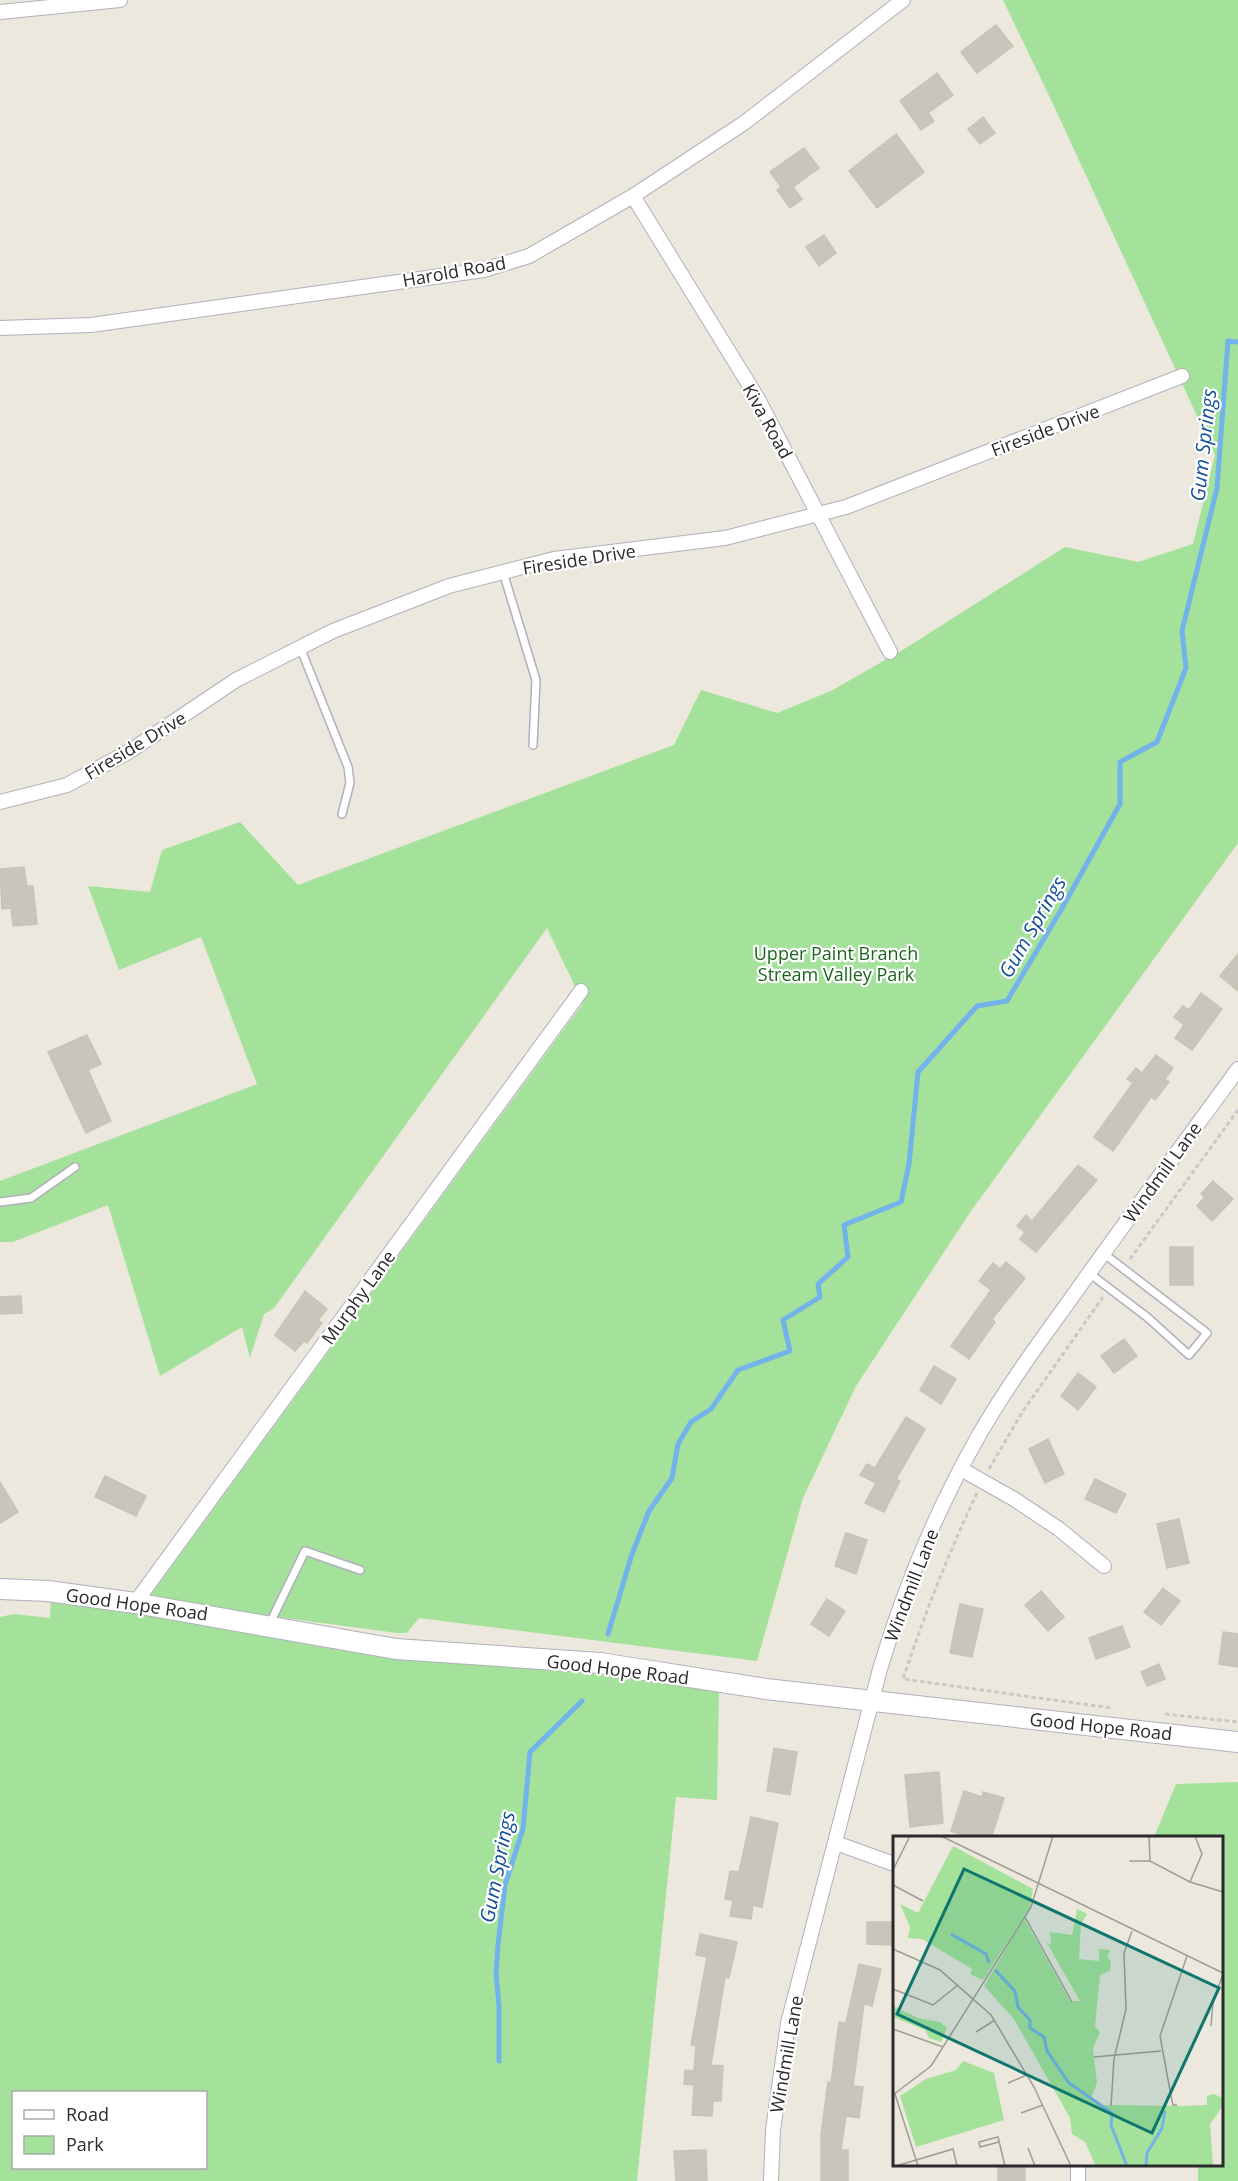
<svg xmlns="http://www.w3.org/2000/svg" width="1238" height="2181" font-family="'Open Sans',sans-serif">
<rect width="100%" height="100%" fill="#ece8dd"/>
<g fill="#a4e19a" fill-rule="evenodd">
<polygon points="1003,0 1238,0 1238,843 971,1211 856,1386 803,1498 757,1661 419,1618 407,1633 397,1633 147,1600 583,1003 547,928 274,1308 264,1314 250,1358 242,1327 160,1376 108,1205 13,1242 0,1242 0,1181 257,1084 201,937 119,970 88,886 150,892 162,850 240,822 298,885 674,745 701,690 777,713 831,691 906,648 1065,547 1138,562 1193,544 1215,455 1053,104"/>
<path d="M51,1599L719,1689L717,1800L676,1797L637,2181H0V1617L14,1614L50,1618ZM14,2092H206V2168H14Z"/>
<polygon points="1238,1782 1238,2181 1198,2181 1198,2165 1222,2164 1222,1838 1154,1837 1176,1784"/>
</g>
<g fill="none" stroke-linecap="round" stroke-linejoin="round">
<g stroke="#72b3eb" stroke-width="5">
<polyline points="608,1634 632,1554 649,1511 672,1478 678,1444 691,1422 711,1409 738,1370 790,1351 783,1320 820,1297 818,1284 848,1257 844,1225 901,1202 909,1164 918,1072 977,1006 1007,1001 1061,910 1120,804 1120,762 1157,742 1186,668 1182,631 1217,488 1228,341 1238,342"/>
<polyline points="499,2061 499,2005 496,1974 498,1945 505,1885 523,1829 530,1752 582,1701"/>
</g>
</g>
<g fill="#c7c5bc" stroke="#c7c4b6" stroke-width="1.5">
<polygon points="996,25 1013,46 977,73 961,52"/>
<polygon points="937,73 953,95 928,113 934,121 921,130 900,101"/>
<polygon points="983,117 995,133 980,144 968,129"/>
<polygon points="896,134 924,172 877,208 849,171"/>
<polygon points="804,148 819,168 793,187 802,199 790,208 777,190 781,187 770,172"/>
<polygon points="824,235 836,253 819,266 806,247"/>
<polygon points="24,867 27,886 33,886 37,924 13,926 11,908 2,909 0,869"/>
<polygon points="1238,954 1238,991 1220,976"/>
<polygon points="1201,993 1222,1009 1192,1050 1175,1038 1184,1025 1174,1017 1183,1006 1189,1010"/>
<polygon points="87,1035 101,1064 88,1070 111,1121 86,1133 48,1052"/>
<polygon points="1156,1055 1173,1068 1165,1079 1169,1082 1155,1100 1151,1097 1113,1151 1094,1137 1133,1083 1127,1079 1136,1068 1142,1073"/>
<polygon points="1078,1165 1097,1180 1036,1252 1020,1239 1025,1232 1017,1226 1026,1215 1032,1221"/>
<polygon points="1213,1181 1233,1199 1212,1221 1197,1206 1205,1197 1201,1194"/>
<rect x="1170" y="1247" width="23" height="38"/>
<polygon points="1006,1262 1025,1278 992,1319 995,1322 969,1359 951,1346 991,1290 979,1281 993,1263 1000,1269"/>
<polygon points="305,1291 327,1309 318,1320 322,1323 307,1343 304,1341 295,1351 275,1335"/>
<polygon points="21,1296 22,1313 0,1314 0,1297"/>
<polygon points="1124,1339 1137,1356 1114,1373 1101,1356"/>
<polygon points="934,1366 956,1379 941,1404 920,1390"/>
<polygon points="1078,1373 1096,1387 1078,1410 1061,1396"/>
<polygon points="906,1417 925,1429 896,1479 900,1481 884,1512 865,1503 876,1483 860,1475 867,1464 875,1468"/>
<polygon points="1048,1439 1064,1474 1045,1483 1029,1449"/>
<polygon points="105,1476 146,1496 136,1516 95,1497"/>
<polygon points="1095,1479 1126,1494 1116,1513 1085,1499"/>
<polygon points="0,1482 18,1512 0,1523"/>
<polygon points="1179,1519 1189,1563 1167,1568 1157,1524"/>
<polygon points="846,1533 867,1540 856,1574 835,1566"/>
<polygon points="1163,1588 1180,1601 1161,1625 1144,1612"/>
<polygon points="1041,1591 1064,1617 1048,1631 1025,1605"/>
<polygon points="827,1599 845,1611 829,1636 811,1624"/>
<polygon points="960,1604 983,1609 972,1657 950,1653"/>
<polygon points="1122,1626 1130,1647 1096,1659 1089,1638"/>
<polygon points="1223,1632 1238,1634 1238,1667 1219,1664"/>
<polygon points="1159,1664 1165,1679 1147,1686 1141,1672"/>
<polygon points="774,1748 797,1752 790,1795 767,1791"/>
<polygon points="939,1772 943,1823 910,1827 905,1775"/>
<polygon points="964,1791 982,1797 983,1792 1004,1798 991,1838 969,1838 951,1831"/>
<polygon points="751,1817 778,1823 762,1907 753,1905 751,1919 730,1916 733,1900 725,1899 730,1871 739,1872"/>
<polygon points="867,1922 894,1922 894,1945 867,1944"/>
<polygon points="700,1934 737,1942 729,1978 725,1977 711,2065 723,2066 721,2101 713,2101 712,2116 692,2115 694,2085 684,2084 685,2070 694,2071 696,2046 691,2045 707,1957 696,1955"/>
<polygon points="859,1964 881,1969 872,2006 864,2004 853,2086 863,2087 859,2118 846,2116 841,2150 848,2150 848,2181 821,2181 821,2135 828,2082 831,2083 839,2022 846,2023"/>
<polygon points="706,2150 707,2181 676,2181 674,2151"/>
<rect x="998" y="2167" width="27" height="14"/>
</g>
<g fill="none" stroke-linecap="round" stroke-linejoin="round">
<g stroke="#b0b0bd" stroke-width="10">
<g id="lane">
<polyline points="503,572 536,680 533,745"/>
<polyline points="300,647 348,767 350,783 342,814"/>
<polyline points="0,1202 31,1198 75,1167"/>
<polyline points="1089,1273 1147,1317 1189,1355 1207,1333 1103,1253"/>
<polyline points="269,1625 305,1551 360,1570"/>
</g>
</g>
<g stroke="#b0b0bd" stroke-width="16">
<g id="street">
<polyline points="0,12 120,0"/>
<polyline points="633,196 758,399 890,652"/>
<polyline points="0,328 91,325 484,270 529,256 633,196 744,123 903,0"/>
<polyline points="0,802 67,785 130,751 236,680 333,631 449,586 554,559 725,538 846,507 1182,376"/>
<polyline points="961,1469 1014,1499 1059,1529 1104,1566"/>
<polyline points="135,1603 581,991"/>
<polyline points="836,1843 894,1864"/>
<path d="M771,2181L773,2130L788,2023L880,1669C904,1588 937,1509 979,1435C1006,1388 1038,1344 1070,1300C1125,1222 1182,1146 1238,1069"/>
<polyline points="1078,2181 1078,2164"/>
</g>
</g>
<g stroke="#b0b0bd" stroke-width="22">
<polyline id="secondary" points="0,1589 48,1591 135,1603 396,1649 600,1663 766,1689 1238,1742"/>
</g>
<g stroke="#c8c8c8" stroke-width="3" stroke-dasharray="4.5 3" stroke-linecap="butt">
<polyline points="1130,1259 1238,1110"/>
<polyline points="989,1469 1023,1411 1103,1297"/>
<path d="M977,1493C948,1554 924,1616 903,1679L1111,1708"/>
<polyline points="1165,1714 1238,1722"/>
</g>
<use href="#lane" stroke="#fff" stroke-width="7"/>
<use href="#street" stroke="#fff" stroke-width="14"/>
<use href="#secondary" stroke="#fff" stroke-width="20"/>
</g>
<g text-anchor="middle" dominant-baseline="central" stroke-width="4.5" stroke-linejoin="round" paint-order="stroke">
<g font-size="18" fill="#2a2a2a" stroke="#fff">
<text transform="translate(454 271) rotate(-10)">Harold Road</text>
<text transform="translate(768 421) rotate(61)">Kiva Road</text>
<text transform="translate(1045 430) rotate(-21)">Fireside Drive</text>
<text transform="translate(579 559) rotate(-9)">Fireside Drive</text>
<text transform="translate(135 745) rotate(-31)">Fireside Drive</text>
<text transform="translate(1162 1172) rotate(-54)">Windmill Lane</text>
<text transform="translate(358 1297) rotate(-54)">Murphy Lane</text>
<text transform="translate(911 1585) rotate(-69)">Windmill Lane</text>
<text transform="translate(137 1604) rotate(8)">Good Hope Road</text>
<text transform="translate(618 1669) rotate(7)">Good Hope Road</text>
<text transform="translate(1101 1726) rotate(6)">Good Hope Road</text>
<text transform="translate(786 2054) rotate(-80)">Windmill Lane</text>
</g>
<g font-size="18" fill="#1d651c" stroke="#fff">
<text x="836" y="953">Upper Paint Branch<tspan x="836" dy="21">Stream Valley Park</tspan></text>
</g>
<g font-size="20" font-style="italic" fill="#114e97" stroke="#fff">
<text transform="translate(1203 445) rotate(-84)">Gum Springs</text>
<text transform="translate(1032 927) rotate(-60)">Gum Springs</text>
<text transform="translate(497 1867) rotate(-79)">Gum Springs</text>
</g>
</g>
<g transform="translate(893 1836)">
<rect width="330" height="330" fill="#ece8dd"/>
<path d="M60,10L140,53L137,71L90,144L77,138L79,133L29,103L15,102L17,91L7,68L25,77ZM184,73L194,78L188,88L186,123L206,125V113L218,114L214,121L218,125L217,135L207,139L202,190L207,196L200,212L204,247L198,262L207,269L289,270L314,269V260L321,258L330,262V270L317,288L320,330H203L192,306L179,298L177,282L121,183L91,150L131,82L177,165H187L154,107L158,108L157,96L179,99ZM0,170L25,182L47,186L54,192L48,206L36,202L32,194L0,181ZM70,225L101,237L111,284L23,311L7,260L33,243L63,234Z" fill="#a4e19a"/>
<path fill="none" stroke="#72b3eb" stroke-width="3" d="M58,98L93,118L96,127M102,134L122,155L125,171L137,184V192L151,201L154,215L176,247L219,277L218,289L234,330M253,330L254,317L269,292L272,275"/>
<path fill="none" stroke="#9e9c95" stroke-width="1.5" d="M48,0L330,137M256,0L257,25M236,25H257L297,46L330,56M0,34L17,0M297,46L309,18L302,0M0,49L30,65M132,81L179,166M0,113L47,134L98,179L141,251L178,330M0,153L40,169L65,149M318,190L320,166L330,138M0,193L50,211M83,196L102,184M201,221L268,215M115,247L134,239M2,258L25,330M0,259L38,230L138,71L160,0M284,269H280L278,260L267,200L294,120M218,270L221,223L233,173L231,117L239,95M128,277L150,269M106,306L87,311L86,306L105,301L112,330M135,312L142,330M3,330L60,313L64,330"/>
<path fill="#0f766e" fill-opacity="0.15" stroke="#0f766e" stroke-width="3" d="M71,33L326,152L259,297L4,178Z"/>
<rect width="330" height="330" fill="none" stroke="#2a2a2a" stroke-width="3"/>
</g>
<rect x="12" y="2091" width="195" height="78" fill="#ffffff" stroke="#aaaaaa" stroke-width="1.5"/>
<rect x="24" y="2110" width="30" height="9" fill="#ffffff" stroke="#aaaaaa" stroke-width="1.5"/>
<text x="66" y="2121" font-size="18" fill="#2a2a2a">Road</text>
<rect x="24" y="2136" width="30" height="18" fill="#a4e19a" stroke="#aaaaaa" stroke-width="1.5"/>
<text x="66" y="2151" font-size="18" fill="#2a2a2a">Park</text>
</svg>
